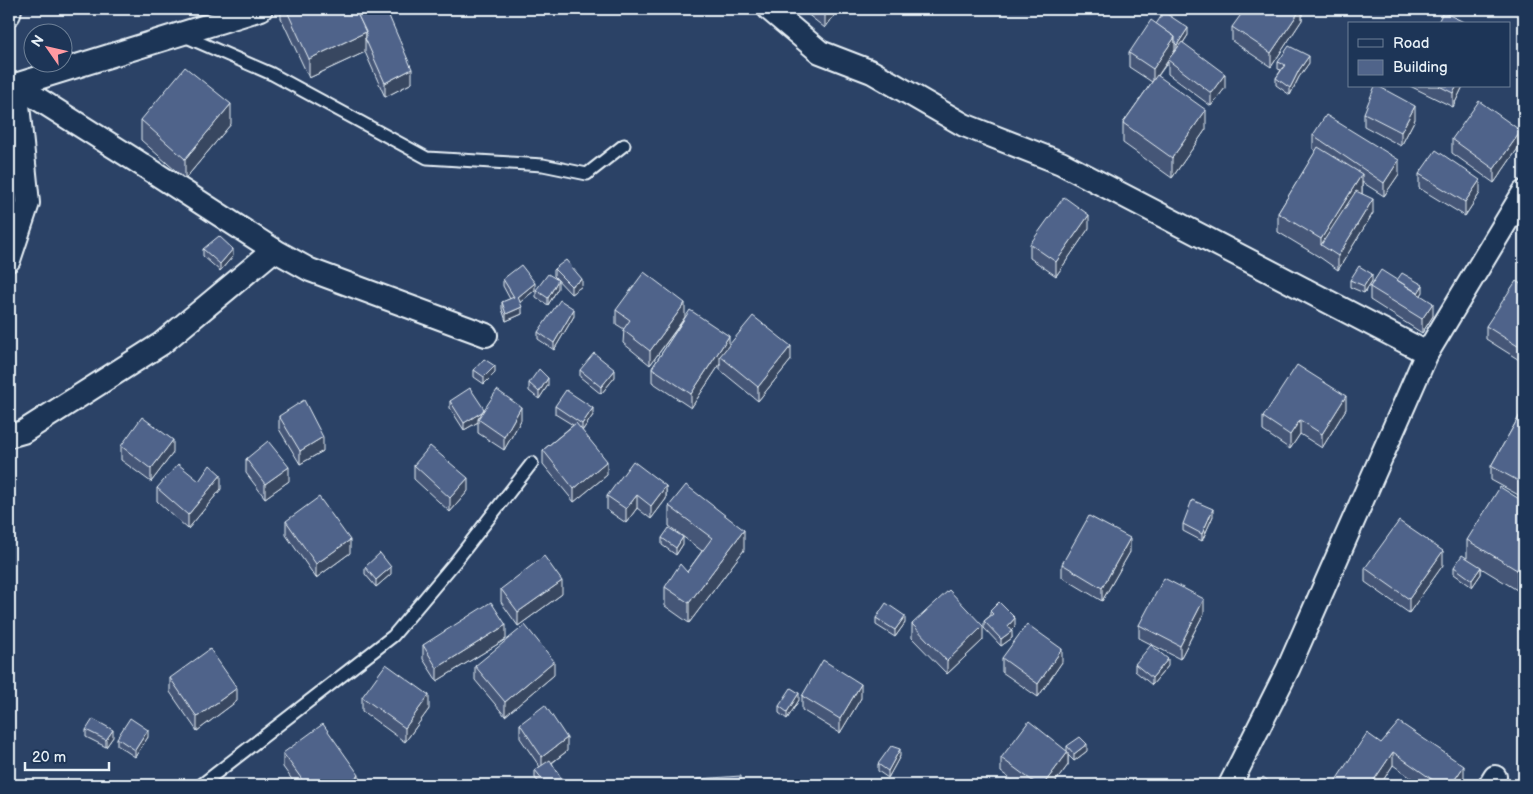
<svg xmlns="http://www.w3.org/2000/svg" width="1533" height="794" font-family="'Balsamiq Sans',sans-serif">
<rect width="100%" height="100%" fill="#2b4266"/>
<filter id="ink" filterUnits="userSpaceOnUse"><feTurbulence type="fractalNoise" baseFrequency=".02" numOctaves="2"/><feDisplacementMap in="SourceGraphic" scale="10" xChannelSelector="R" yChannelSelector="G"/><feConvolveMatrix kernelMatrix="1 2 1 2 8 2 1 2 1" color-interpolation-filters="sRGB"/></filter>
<g filter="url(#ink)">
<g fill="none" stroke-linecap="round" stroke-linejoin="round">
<g stroke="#e8f1f8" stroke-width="15">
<g id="lane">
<polyline points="182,35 272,74 427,158 543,165 587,174 624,145"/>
<polyline points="201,785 393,636 456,561 532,463"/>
</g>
</g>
<g stroke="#e8f1f8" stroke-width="26">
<g id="street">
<polyline points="769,9 820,52 872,72 964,125 1061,163 1427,353"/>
<polyline points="9,14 10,9"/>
<polyline points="16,85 138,162 274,250 310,270 486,335"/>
<polyline points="9,87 261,9"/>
<polyline points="9,260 28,203 16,85"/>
<polyline points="9,436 23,432 161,344 274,250"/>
<polyline points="1230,785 1288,669 1427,353 1524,192"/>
<polyline points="1490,785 1495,777"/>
</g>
</g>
<use href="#lane" stroke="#1d3557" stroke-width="11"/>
<use href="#street" stroke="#1d3557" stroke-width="22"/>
</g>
<g fill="#455677" stroke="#e8f1f8">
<polygon points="281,9 386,9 412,83 385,97 365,52 309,78 281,18"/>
<polygon points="801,9 839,9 825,28"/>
<polygon points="1302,9 1302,20 1271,67 1232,41 1232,27"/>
<polygon points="1156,24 1188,35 1183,43 1225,88 1211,106 1168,74 1168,62 1158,76 1206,129 1172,178 1123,143 1123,123 1152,82 1129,67 1129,53"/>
<polygon points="1278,62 1309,63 1299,77 1290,95 1276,85 1276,78 1281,70 1278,69"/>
<polygon points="1410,86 1463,86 1453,107"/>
<polygon points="1364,113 1415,119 1401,146 1364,126"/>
<polygon points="141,120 231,124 185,179 141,140"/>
<polygon points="1313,135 1399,174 1384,196 1362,182 1362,194 1373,213 1338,270 1321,258 1278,232 1278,213 1316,151 1313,149"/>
<polygon points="1452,139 1521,144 1494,183 1452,153"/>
<polygon points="1419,174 1480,193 1465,216 1419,188"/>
<polygon points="1089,228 1056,276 1030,258 1030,244"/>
<polygon points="203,249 233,256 220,271 203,256"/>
<polygon points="554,269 582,286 571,294 554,276"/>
<polygon points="503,279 535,290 520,302 522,314 506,321 502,309 502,302 510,299 503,286"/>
<polygon points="1350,280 1372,281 1364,293 1350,287"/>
<polygon points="1397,280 1423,292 1421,295 1433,316 1422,333 1370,300 1370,287"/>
<polygon points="1524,286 1524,363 1486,339 1486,326"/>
<polygon points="558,288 548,305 536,297 536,290"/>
<polygon points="616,310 685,317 729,345 791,360 758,401 720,370 720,364 691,408 652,382 652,368 685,318 650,365 623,343 624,329 616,324"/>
<polygon points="574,316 554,350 538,339 538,332"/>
<polygon points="474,370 495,373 484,384 474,377"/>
<polygon points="580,370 615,377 601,394 580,377"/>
<polygon points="1524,378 1524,398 1519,395 1519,388"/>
<polygon points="529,383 548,385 539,399 529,391"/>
<polygon points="450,401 484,409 521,420 504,450 478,433 478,422 464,430 450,408"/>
<polygon points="555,406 593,415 582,431 607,475 574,502 543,464 543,450 573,425 555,414"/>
<polygon points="1524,408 1524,498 1491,480 1491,466"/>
<polygon points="1346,409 1322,448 1300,434 1290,449 1263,431 1263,417"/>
<polygon points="279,416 323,451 300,464 279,429"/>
<polygon points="121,446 173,453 151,482 121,460"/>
<polygon points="246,459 289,481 265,498 246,473"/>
<polygon points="414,465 468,491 450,512 414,479"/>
<polygon points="199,481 221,489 188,529 157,501 157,488"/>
<polygon points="666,486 666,499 651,519 637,508 626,523 607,510 607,496"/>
<polygon points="1524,502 1524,578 1517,590 1481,568 1481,574 1472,587 1454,574 1454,567 1467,558 1467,540"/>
<polygon points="669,506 744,550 689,623 665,606 665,587 687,572 702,551 669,526"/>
<polygon points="1213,516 1202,541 1183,531 1183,524"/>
<polygon points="286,521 350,553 316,578 286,535"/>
<polygon points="662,538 683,544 676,555 662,545"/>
<polygon points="1130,552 1102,601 1062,577 1062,564"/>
<polygon points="1443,565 1409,613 1365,582 1365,568"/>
<polygon points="365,567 391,574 376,587 365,574"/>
<polygon points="501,589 562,594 518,626 501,602"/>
<polygon points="990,611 1015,626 1011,630 1012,638 1001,646 984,628 984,621 990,616"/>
<polygon points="1204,613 1180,659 1139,638 1139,625"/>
<polygon points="876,618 905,623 895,637 876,625"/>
<polygon points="912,624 983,640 947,674 912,638"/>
<polygon points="506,639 437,681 423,659 423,645"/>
<polygon points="1002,658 1062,662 1038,697 1002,672"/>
<polygon points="1135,664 1168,666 1152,685 1135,671"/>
<polygon points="475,666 554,675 505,716 475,680"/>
<polygon points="170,678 237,701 197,731 170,692"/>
<polygon points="802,696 861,698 840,733 802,710"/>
<polygon points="362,697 429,709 405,742 362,711"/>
<polygon points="799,700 787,719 779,713 779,706"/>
<polygon points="520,724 567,751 552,763 563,785 541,785 535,778 535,770 540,767 520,738"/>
<polygon points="86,730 113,737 106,747 86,737"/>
<polygon points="148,737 135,757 117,745 117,738"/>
<polygon points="1381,743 1464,780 1460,785 1421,785 1393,765 1380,785 1334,785 1334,783"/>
<polygon points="1067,746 1087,751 1074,761 1068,755 1068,765 1053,785 1019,785 1001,772 1001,758 1067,751"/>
<polygon points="283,753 359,785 296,785 283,767"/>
<polygon points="900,756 888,778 878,771 878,764"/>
</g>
<g fill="#384661" stroke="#e8f1f8">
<polygon points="825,9 839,9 825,28"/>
<polygon points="1301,9 1302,9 1302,20 1271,67 1271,53"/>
<polygon points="1188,28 1188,35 1177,52 1177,45"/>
<polygon points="366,32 366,41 365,38 365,52 309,78 309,59"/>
<polygon points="1175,37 1175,50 1153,83 1153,69"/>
<polygon points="1309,56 1309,63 1299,77 1290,95 1290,88 1299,70"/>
<polygon points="412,69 412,83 385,97 385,83"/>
<polygon points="1225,74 1225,88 1211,106 1211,93"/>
<polygon points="1457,86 1463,86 1453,107 1453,93"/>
<polygon points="231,104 231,124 185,179 185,159"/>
<polygon points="1415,106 1415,119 1401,146 1401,132"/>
<polygon points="1206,110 1206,129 1172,178 1172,158"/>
<polygon points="1521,131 1521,144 1494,183 1494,169"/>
<polygon points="1399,160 1399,174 1384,196 1384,183"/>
<polygon points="1362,174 1362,194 1321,245 1321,239"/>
<polygon points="1480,180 1480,193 1465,216 1465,202"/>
<polygon points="1373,199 1373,213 1338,270 1338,256"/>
<polygon points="1089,215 1089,228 1056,276 1056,262"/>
<polygon points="233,249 233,256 220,271 220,264"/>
<polygon points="1372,274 1372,281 1364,293 1364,286"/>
<polygon points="582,279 582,286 571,294 571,286"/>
<polygon points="558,280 558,288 548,305 548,298"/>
<polygon points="535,283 535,290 518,304 518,297"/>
<polygon points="1423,285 1423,292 1415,304 1415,297"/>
<polygon points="685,303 685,317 650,365 650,351"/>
<polygon points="1433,303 1433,316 1422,333 1422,319"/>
<polygon points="522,307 522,314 506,321 506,314"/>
<polygon points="574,309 574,316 554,350 554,343"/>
<polygon points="729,336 729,350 720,356 720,364 691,408 691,394"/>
<polygon points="791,346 791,360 758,401 758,387"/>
<polygon points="495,366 495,373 484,384 484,377"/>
<polygon points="615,370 615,377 601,394 601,387"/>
<polygon points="548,378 548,385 539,399 539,392"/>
<polygon points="1346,396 1346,409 1322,448 1322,434"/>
<polygon points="521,407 521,420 504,450 504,437"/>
<polygon points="593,408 593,415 582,431 582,424"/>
<polygon points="485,410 478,419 478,422 464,430 464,423"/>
<polygon points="1300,420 1300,434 1290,449 1290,435"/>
<polygon points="323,437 323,451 300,464 300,451"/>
<polygon points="173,440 173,453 151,482 151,469"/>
<polygon points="607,461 607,475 574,502 574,489"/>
<polygon points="289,467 289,481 265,498 265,484"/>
<polygon points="221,475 221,489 188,529 188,515"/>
<polygon points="468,478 468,491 450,512 450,498"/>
<polygon points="666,486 666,499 651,519 651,506"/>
<polygon points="637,495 637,508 626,523 626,509"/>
<polygon points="1213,509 1213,516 1202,541 1202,534"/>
<polygon points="744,530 744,550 689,623 689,603"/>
<polygon points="683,537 683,544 676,555 676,548"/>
<polygon points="1130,538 1130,552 1102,601 1102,588"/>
<polygon points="350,540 350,553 316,578 316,564"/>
<polygon points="1443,551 1443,565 1409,613 1409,599"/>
<polygon points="1524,558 1524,578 1517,590 1517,570"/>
<polygon points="391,567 391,574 376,587 376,580"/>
<polygon points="1481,567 1481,574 1472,587 1472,580"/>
<polygon points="562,581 562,594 518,626 518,612"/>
<polygon points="1204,599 1204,613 1180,659 1180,646"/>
<polygon points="905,616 905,623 895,637 895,630"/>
<polygon points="1015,618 1015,626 1008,633 1008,626"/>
<polygon points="506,625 506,639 437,681 437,668"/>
<polygon points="983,626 983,640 947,674 947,661"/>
<polygon points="1012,631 1012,638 1001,646 1001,639"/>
<polygon points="1062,649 1062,662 1038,697 1038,684"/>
<polygon points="1168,659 1168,666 1152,685 1152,678"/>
<polygon points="554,661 554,675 505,716 505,702"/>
<polygon points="861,684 861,698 840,733 840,719"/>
<polygon points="237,688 237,701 197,731 197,717"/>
<polygon points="799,693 799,700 787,719 787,712"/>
<polygon points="429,695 429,709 405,742 405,728"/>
<polygon points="113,730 113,737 106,747 106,740"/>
<polygon points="148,730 148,737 135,757 135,750"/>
<polygon points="567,738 567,751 542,770 542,757"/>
<polygon points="1087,744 1087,751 1074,761 1074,754"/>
<polygon points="900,749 900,756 888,778 888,771"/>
<polygon points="1068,752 1068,765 1053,785 1043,785"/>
<polygon points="1393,752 1393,765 1380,785 1374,780"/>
<polygon points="1464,766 1464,780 1460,785 1451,785"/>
<polygon points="359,775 359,785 345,785"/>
<polygon points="563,781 563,785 557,785"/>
</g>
<g fill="#50648a" stroke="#e8f1f8">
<polygon points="286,9 355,9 366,32 309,59"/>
<polygon points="355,9 386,9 412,69 385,83 365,38 366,38 366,32"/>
<polygon points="1245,9 1301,9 1271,53 1232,27"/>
<polygon points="1164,12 1188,28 1177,45 1175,43 1175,37 1156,24"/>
<polygon points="1443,12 1468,24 1437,24"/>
<polygon points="1151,20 1175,37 1153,69 1129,53"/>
<polygon points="1182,42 1225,74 1211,93 1168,60"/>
<polygon points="1289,46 1309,56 1299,70 1290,88 1276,78 1285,65 1278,62"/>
<polygon points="185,67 231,104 185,159 141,120"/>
<polygon points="1157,75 1206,110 1172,158 1123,123"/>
<polygon points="1375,86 1378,86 1415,106 1401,132 1364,113"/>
<polygon points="1439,86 1457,86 1453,93"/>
<polygon points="1479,101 1521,131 1494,169 1452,139"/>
<polygon points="1326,115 1399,160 1384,183 1313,135"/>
<polygon points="1318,147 1362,174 1321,239 1278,213"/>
<polygon points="1436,150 1480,180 1465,202 1419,174"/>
<polygon points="1356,191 1373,199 1338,256 1321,245"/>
<polygon points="1064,197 1089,215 1056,262 1030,244"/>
<polygon points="219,236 233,249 220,264 203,249"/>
<polygon points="566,260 582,279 571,286 554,269"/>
<polygon points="521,265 535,283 518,297 522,307 506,314 502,302 514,297 503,279"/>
<polygon points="1359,266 1372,274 1364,286 1350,280"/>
<polygon points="1381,270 1433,303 1422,319 1370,287"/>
<polygon points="644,272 685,303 650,351 623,330 630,320 616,310"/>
<polygon points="1402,273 1423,285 1418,293 1397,280"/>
<polygon points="548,274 558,280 548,298 536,290"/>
<polygon points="1516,281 1524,286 1524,350 1486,326"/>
<polygon points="560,300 574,309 554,343 538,332"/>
<polygon points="690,310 729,336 691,394 652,368"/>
<polygon points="753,316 791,346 758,387 720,356"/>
<polygon points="594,353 615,370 601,387 580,370"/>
<polygon points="484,359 495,366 484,377 474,370"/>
<polygon points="1297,365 1346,396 1322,434 1300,420 1290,435 1263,417"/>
<polygon points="539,369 548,378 539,392 529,383"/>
<polygon points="1524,378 1524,391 1519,388"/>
<polygon points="470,388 484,409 482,412 464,423 450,401"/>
<polygon points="497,390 521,407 504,437 478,419"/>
<polygon points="566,390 593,408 582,424 555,406"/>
<polygon points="304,400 323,437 300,451 279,416"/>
<polygon points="1524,408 1524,484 1491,466"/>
<polygon points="142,417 173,440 151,469 121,446"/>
<polygon points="576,423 607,461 574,489 543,450"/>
<polygon points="268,441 289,467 265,484 246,459"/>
<polygon points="430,446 468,478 450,498 414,465"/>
<polygon points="633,461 666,486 651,506 637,495 626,509 607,496"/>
<polygon points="178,464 199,481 210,465 221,475 188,515 157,488"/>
<polygon points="686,485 744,530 689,603 665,587 680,564 687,572 712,538 669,506"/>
<polygon points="1500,487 1524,502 1524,558 1517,570 1467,540"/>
<polygon points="319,497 350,540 316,564 286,521"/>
<polygon points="1192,500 1213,509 1202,534 1183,524"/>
<polygon points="1089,516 1130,538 1102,588 1062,564"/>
<polygon points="1399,521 1443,551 1409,599 1365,568"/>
<polygon points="669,528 683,537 676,548 662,538"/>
<polygon points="380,553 391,567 376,580 365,567"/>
<polygon points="1462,555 1481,567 1472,580 1454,567"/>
<polygon points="544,556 562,581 518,612 501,589"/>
<polygon points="1164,578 1204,599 1180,646 1139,625"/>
<polygon points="949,590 983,626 947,661 912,624"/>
<polygon points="491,602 506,625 437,668 423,645"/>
<polygon points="999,602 1015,618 1008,626 1012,631 1001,639 984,621 993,614 990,611"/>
<polygon points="886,603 905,616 895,630 876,618"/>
<polygon points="1027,624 1062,649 1038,684 1002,658"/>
<polygon points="525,625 554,661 505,702 475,666"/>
<polygon points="1151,645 1168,659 1152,678 1135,664"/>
<polygon points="210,649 237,688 197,717 170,678"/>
<polygon points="823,660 861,684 840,719 802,696"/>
<polygon points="386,664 429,695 405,728 362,697"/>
<polygon points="791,688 799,693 787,712 779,706"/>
<polygon points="545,705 567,738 542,757 520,724"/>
<polygon points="130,718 148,730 135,750 117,738"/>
<polygon points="93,719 113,730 106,740 86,730"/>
<polygon points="1029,721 1068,752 1043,785 1038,785 1001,758"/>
<polygon points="1399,722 1464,766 1451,785 1440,785 1393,752 1374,780 1380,785 1337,785 1334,783 1367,733 1381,743"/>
<polygon points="323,724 359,775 345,785 306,785 283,753"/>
<polygon points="1080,737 1087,744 1074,754 1067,746"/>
<polygon points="891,746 900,749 888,771 878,764"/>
<polygon points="550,760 563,781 557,785 547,785 535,770"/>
<polygon points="741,776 741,785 698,785 697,779"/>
<polygon points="1263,777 1274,785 1257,785"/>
<polygon points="1524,779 1524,785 1517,785"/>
</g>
</g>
<rect width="1533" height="794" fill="none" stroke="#1d3557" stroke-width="30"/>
<rect x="15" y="15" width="1503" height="764" fill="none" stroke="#e8f1f8" stroke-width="2" filter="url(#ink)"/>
<rect x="1348" y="22" width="162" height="65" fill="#1d3557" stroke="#6e8097"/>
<rect x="1358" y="39" width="25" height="8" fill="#1d3557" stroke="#6e8097"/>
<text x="1393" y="48" font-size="15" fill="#e8f1f8">Road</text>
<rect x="1358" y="60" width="25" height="15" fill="#50648a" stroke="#6e8097"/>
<text x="1393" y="72" font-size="15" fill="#e8f1f8">Building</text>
<g transform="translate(48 48) rotate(304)"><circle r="24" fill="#1d3557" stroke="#6e8097"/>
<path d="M0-4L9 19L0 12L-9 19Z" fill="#ff9aa2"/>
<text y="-8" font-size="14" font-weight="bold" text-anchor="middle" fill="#e8f1f8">N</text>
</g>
<path d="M25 762v8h84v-8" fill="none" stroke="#e8f1f8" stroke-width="2.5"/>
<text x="32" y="762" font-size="15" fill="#e8f1f8" stroke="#1d3557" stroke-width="4" paint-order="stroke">20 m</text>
</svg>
